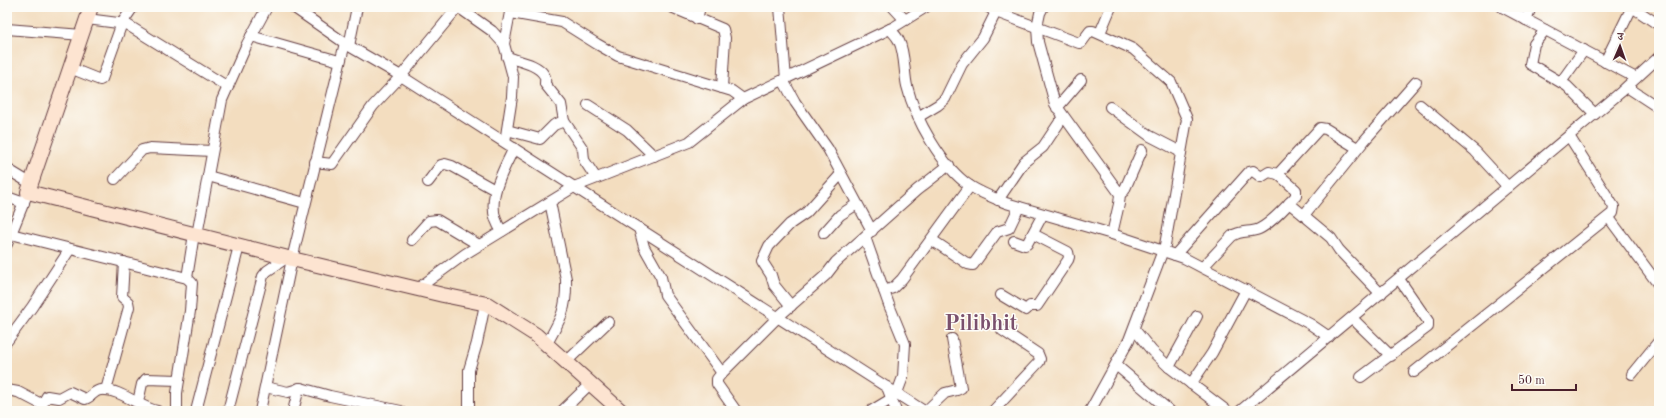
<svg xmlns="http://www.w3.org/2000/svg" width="1666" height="418" font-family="'Old Standard TT','Noto Serif Devanagari',serif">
<rect width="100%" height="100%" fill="#fdfcf7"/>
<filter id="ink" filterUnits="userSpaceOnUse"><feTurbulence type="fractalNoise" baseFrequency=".025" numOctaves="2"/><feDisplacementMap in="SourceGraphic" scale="8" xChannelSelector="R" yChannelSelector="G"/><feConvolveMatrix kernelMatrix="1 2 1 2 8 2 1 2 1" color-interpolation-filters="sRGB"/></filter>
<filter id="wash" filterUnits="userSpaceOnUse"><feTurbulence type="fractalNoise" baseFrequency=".012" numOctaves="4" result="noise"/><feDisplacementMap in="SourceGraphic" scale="16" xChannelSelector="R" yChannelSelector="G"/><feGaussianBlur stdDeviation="0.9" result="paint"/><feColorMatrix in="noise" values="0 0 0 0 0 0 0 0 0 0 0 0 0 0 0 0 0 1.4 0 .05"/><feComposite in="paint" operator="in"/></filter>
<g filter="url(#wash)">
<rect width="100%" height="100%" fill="#f3ddbf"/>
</g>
<g filter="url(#ink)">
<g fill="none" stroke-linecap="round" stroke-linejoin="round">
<g stroke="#633c41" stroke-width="12">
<g id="minor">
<polyline points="293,7 349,46 401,76 924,411"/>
<polyline points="458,7 492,31 504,44"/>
<polyline points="671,7 723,29 725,38 722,88"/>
<polyline points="780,7 786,79"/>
<polyline points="893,7 905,20"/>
<polyline points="988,7 996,12 1079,43 1081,43 1090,31 1093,31 1133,49 1171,82 1187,119 1165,245 1129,340 1090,411"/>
<polyline points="1043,7 1040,13 1037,27 1038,42 1055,104 1120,194 1119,204 1112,234"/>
<polyline points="1502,7 1636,78"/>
<polyline points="1632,7 1659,25"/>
<polyline points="511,13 562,22 597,44 618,56 732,91 743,99"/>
<polyline points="87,19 126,24 228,87"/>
<polyline points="697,19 700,7"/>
<polyline points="1526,20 1531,7"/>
<polyline points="7,29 82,35"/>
<path d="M890,29C893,33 897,36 899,41C905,53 904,73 907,86C915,119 942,167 970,186C981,193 994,198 1006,203L1112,234L1184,258L1310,324L1329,337"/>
<polyline points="1545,30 1534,44 1530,64 1567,86 1595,114"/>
<polyline points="1100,33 1111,7"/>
<polyline points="251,36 339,61"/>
<polyline points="349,46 357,7"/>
<path d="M507,57C518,61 538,64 544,75C546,77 545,81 545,84L561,104L564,121L583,149L584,160L596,178"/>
<polyline points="1605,62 1632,7"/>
<polyline points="70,68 100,80 102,79 122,23 133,7"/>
<polyline points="783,80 795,102 828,149 872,231"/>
<polyline points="1561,82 1584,50"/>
<polyline points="1627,87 1659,108"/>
<polyline points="588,105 627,130 654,156"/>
<polyline points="1420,105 1475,151 1508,187"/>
<polyline points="1110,107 1150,136 1181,152"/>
<polyline points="1057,108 1081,80"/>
<polyline points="918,117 938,105 945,99 962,64 983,38 996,12"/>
<polyline points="507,130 540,139 554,125 564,121"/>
<polyline points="505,142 512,97 513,77 504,44 511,7"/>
<polyline points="315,162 332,164 373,106 401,76 458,7"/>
<polyline points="7,169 30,183"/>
<polyline points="208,176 305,203"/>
<polyline points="115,179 142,150 150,148 212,151"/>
<polyline points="428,182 441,165 445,164 452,166 495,190"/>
<polyline points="1120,194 1124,191 1142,150"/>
<polyline points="7,197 24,203"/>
<polyline points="998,200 1024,162 1043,147 1063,117"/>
<polyline points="1289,203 1331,238 1339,250 1381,294"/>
<polyline points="1304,215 1364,141 1416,82"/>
<polyline points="1609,218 1658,284"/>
<polyline points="639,228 644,247 661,277 665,295 722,373"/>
<path d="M502,231C482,205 502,173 514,148"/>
<polyline points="824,233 840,215 857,204"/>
<polyline points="11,234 187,278 192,283 190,311 177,393 177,411"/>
<polyline points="197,235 222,100 247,44 267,7"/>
<polyline points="865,237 889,305 905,344 903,377 897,393"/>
<polyline points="412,240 429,221 437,220 479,245"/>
<polyline points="932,240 968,264 973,265 997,232 1009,228 1019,207"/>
<polyline points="1014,241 1025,245 1027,244 1043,214"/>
<polyline points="7,244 28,192"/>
<polyline points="1175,255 1249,172 1253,171 1261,177 1269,172 1278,174 1320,128 1326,129 1354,146 1357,149"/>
<path d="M1203,267L1232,236C1241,230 1250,233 1259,229C1272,223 1286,206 1296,196V190L1278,174"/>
<polyline points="187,278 194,234"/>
<polyline points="417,289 465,254 574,187 689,142 743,99 894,27 926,7"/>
<polyline points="884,291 893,288 902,279 970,186"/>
<polyline points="1001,295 1026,310 1030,306 1037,306 1068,260 1069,257 1068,252 1033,234"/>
<polyline points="791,306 774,285 771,275 762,261 769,246 790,224 806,213 841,174"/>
<polyline points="1352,318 1391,356"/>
<polyline points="1134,329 1152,351 1169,367 1227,411"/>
<polyline points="7,341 32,307 70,249"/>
<path d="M546,345C561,319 567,309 566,279L550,202"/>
<polyline points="566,362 608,322"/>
<polyline points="1116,365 1170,411"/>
<polyline points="1169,367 1197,316"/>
<polyline points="1414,372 1613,213 1614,207 1569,136"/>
<polyline points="1632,374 1659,341"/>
<polyline points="1361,377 1428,327 1428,321 1399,279"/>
<polyline points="1191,384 1212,353 1246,290"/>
<polyline points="265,387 288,392 301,388 330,396 401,411"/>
<polyline points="887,387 896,411"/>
<path d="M7,390L18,392L41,404L43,403L47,396L59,398L70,392L85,399C91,397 95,390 101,390C119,388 141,408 157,411"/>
<polyline points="106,390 129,307 128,302 122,297 124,262"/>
<polyline points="138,402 142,384 146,379 179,380"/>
<polyline points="196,411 239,246"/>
<polyline points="228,411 263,276 267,271 286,258"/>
<polyline points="260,411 292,259 345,43"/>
<polyline points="293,411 299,388"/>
<polyline points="469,411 469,370 477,343 485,304"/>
<polyline points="562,411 591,383"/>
<polyline points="736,411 717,384 717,379 722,373 778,317 826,275 836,262 917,190 949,165"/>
<polyline points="871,411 891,399"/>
<polyline points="926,411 945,393 957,390 961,388 952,339"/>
<polyline points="993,411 1039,362 1040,359 1038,354 1002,330"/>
<polyline points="1240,411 1621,92 1659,57"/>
</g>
</g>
<g stroke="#633c41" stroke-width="16">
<polyline id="secondary" points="91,7 28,192 292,259 443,295 487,304 536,335 621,411"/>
</g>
<use href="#minor" stroke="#fff" stroke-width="10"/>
<use href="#secondary" stroke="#fde4d1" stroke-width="14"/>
</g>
</g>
<g text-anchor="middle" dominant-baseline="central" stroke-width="3" stroke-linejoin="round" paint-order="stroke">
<g font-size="22" font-weight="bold" fill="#7a506d" stroke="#fdfcf7">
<text x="981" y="324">Pilibhit</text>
</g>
</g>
<rect width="1666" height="418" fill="none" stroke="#fdfcf7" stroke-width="24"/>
<g transform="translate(1620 46) rotate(2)" stroke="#fdfcf7" stroke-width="3" paint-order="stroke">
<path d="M0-3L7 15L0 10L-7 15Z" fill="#4a1f2b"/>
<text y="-6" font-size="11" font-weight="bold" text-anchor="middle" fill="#4a1f2b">उ</text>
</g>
<path d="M1512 384v6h64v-6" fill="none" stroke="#4a1f2b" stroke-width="2"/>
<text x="1518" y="384" font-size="12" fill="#4a1f2b" stroke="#fdfcf7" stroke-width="3" paint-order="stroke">50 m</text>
</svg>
